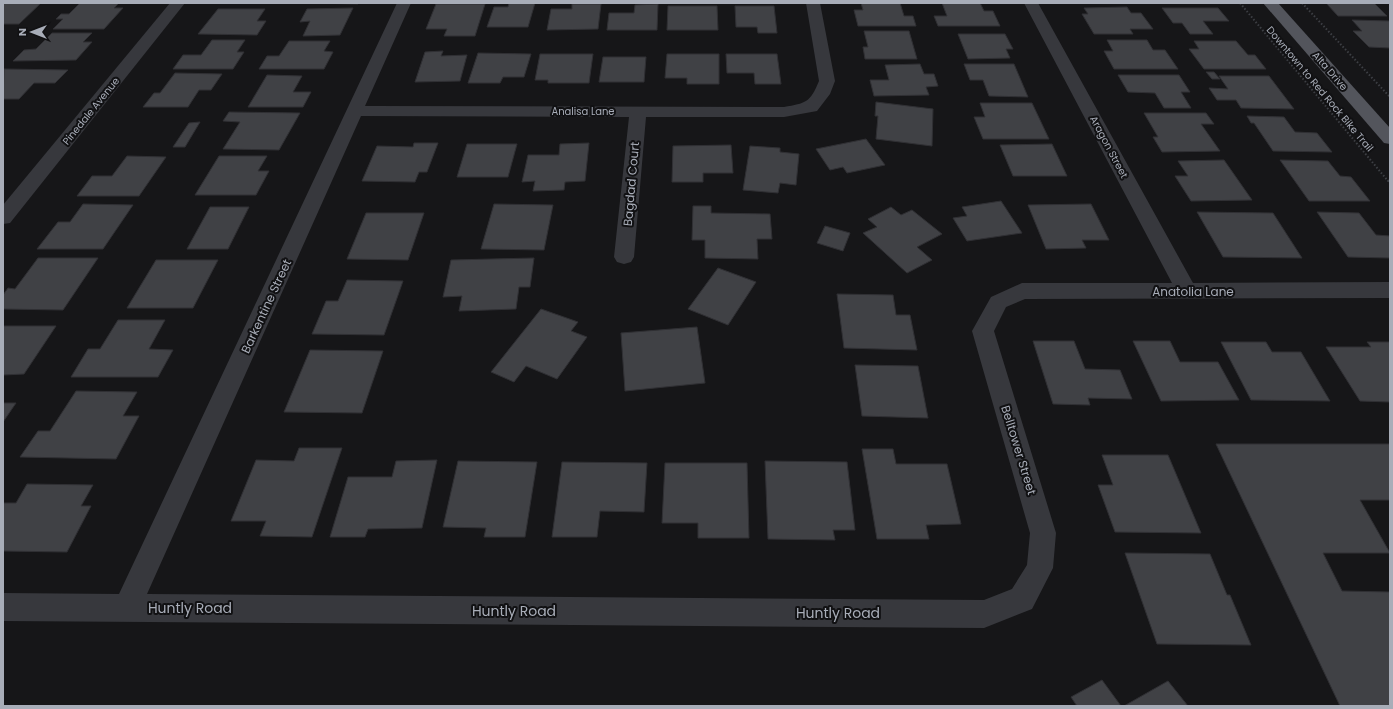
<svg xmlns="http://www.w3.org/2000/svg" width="1393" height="709" font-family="Poppins,sans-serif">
<rect width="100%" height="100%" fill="#161618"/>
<g fill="#404145" stroke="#303034">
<polygon points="3,3 41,3 19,24 3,24"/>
<polygon points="80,3 119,3 114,8 123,8 104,29 53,29 63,19 56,19 61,14 69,14"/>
<polygon points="311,3 358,3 358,4"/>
<polygon points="509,3 535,3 528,27 487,27 494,7 508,7"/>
<polygon points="861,3 900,3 904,16 913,16 916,26 858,26 854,10 863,10"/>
<polygon points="942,3 980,3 984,11 993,11 1000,26 938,26 934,16 947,16"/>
<polygon points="1326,3 1374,3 1387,16 1338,16"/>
<polygon points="436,4 485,4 475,36 444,36 447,29 426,29"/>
<polygon points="572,4 601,4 598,29 547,30 551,9 572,9"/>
<polygon points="658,4 657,30 607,30 609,13 634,13 635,5"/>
<polygon points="668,6 717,6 718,30 667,30"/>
<polygon points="735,6 774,6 777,33 758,33 757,27 736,27"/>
<polygon points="1127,7 1131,13 1141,13 1153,29 1130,29 1133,34 1094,34 1082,14 1088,14 1084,8"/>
<polygon points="353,8 340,35 303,36 310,21 300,22 307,9"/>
<polygon points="1162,8 1218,8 1229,21 1203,21 1213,34 1190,34 1182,23 1173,23"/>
<polygon points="218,9 265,9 257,21 266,21 257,35 198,34"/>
<polygon points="1352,20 1390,21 1390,48 1369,47 1353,31 1362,31"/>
<polygon points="864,31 909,31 917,59 865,59 863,47 868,47"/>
<polygon points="52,33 92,33 83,42 92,42 76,60 13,61 24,50 36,49"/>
<polygon points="958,34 1005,34 1013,49 1006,49 1010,58 968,59"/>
<polygon points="212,40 245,40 237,52 244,52 233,69 173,69 183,55 201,55"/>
<polygon points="1107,40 1147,40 1153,50 1165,50 1178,69 1114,69 1104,51 1113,51"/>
<polygon points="289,41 330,41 324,51 333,52 324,69 259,69 267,56 279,56"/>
<polygon points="1194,41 1236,41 1248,55 1255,55 1266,69 1204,69 1189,49 1199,49"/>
<polygon points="443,51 441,56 467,55 460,81 415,82 425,52"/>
<polygon points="478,53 531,54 524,77 503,77 500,83 468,83"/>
<polygon points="540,54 593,54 589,83 548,83 548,80 535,80"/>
<polygon points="667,54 719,54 719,84 687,84 687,78 665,78"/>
<polygon points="726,54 777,54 781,84 755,84 754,73 727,73"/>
<polygon points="603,57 646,57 644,82 599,82"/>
<polygon points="920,64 924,74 934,74 938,86 926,87 929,95 874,96 870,80 889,80 885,65"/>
<polygon points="964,64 1014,64 1028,97 989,96 983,80 970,80"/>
<polygon points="4,69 68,70 55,83 34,83 19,99 3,99"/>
<polygon points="1206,72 1214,72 1220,79 1212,79"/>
<polygon points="175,73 222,74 211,90 199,90 188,107 143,107 154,93 160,93"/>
<polygon points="267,75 302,76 293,92 311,92 303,107 248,107"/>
<polygon points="1118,75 1179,75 1190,92 1181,92 1191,108 1164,108 1155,93 1128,92"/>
<polygon points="1219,76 1269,76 1294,109 1241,108 1236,100 1217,100 1209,88 1228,89"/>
<polygon points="876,102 933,109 932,146 876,139 878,116 875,116"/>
<polygon points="980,103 1032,103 1049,139 983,139 974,117 985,117"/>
<polygon points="229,112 300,113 279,150 223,149 240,122 223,121"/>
<polygon points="1144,113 1206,113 1214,124 1201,124 1220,151 1162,152 1153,137 1158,137"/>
<polygon points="1247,116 1284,117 1295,132 1317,133 1332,152 1273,151 1254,123 1251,123"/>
<polygon points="200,122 185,147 173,147 189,123"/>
<polygon points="866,139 885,165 847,173 843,167 830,170 816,149"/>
<polygon points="414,143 438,143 427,172 419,172 415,182 362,181 377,146 413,147"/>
<polygon points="589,143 585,181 565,182 564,190 533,191 535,181 522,182 528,155 559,155 560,144"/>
<polygon points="467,144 517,144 508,177 457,177"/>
<polygon points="1052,144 1067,176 1013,176 1000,145"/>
<polygon points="731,145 733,173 703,173 703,182 672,182 673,146"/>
<polygon points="750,146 780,148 780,152 799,154 796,185 780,183 778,193 743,190"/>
<polygon points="127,156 166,157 139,196 77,196 92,176 112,176"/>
<polygon points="219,156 267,156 258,171 269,171 256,195 195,195"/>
<polygon points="1224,160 1252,200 1191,201 1175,176 1188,176 1178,161"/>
<polygon points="1280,160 1328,161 1340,176 1351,177 1370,201 1309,201"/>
<polygon points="1001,201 1022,233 967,241 953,218 967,216 962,207"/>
<polygon points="83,204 133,205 103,249 37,249 58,222 70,222"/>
<polygon points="494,204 553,205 544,250 481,249"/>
<polygon points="1091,204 1109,240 1082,240 1086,248 1046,249 1028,205"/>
<polygon points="693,206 711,206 711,213 770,214 772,239 757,239 758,259 705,258 705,240 692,240"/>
<polygon points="210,207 249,207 228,249 187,249"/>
<polygon points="891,207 901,215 912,210 942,234 917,247 932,260 907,273 863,233 877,227 868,219"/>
<polygon points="1197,212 1273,213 1302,258 1223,257"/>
<polygon points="1317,212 1359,213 1376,235 1390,236 1390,258 1348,257"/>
<polygon points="366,213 424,213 408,260 347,259"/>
<polygon points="825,226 850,233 843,251 817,243"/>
<polygon points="38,258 98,258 63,310 3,309 3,295 8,288 15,289"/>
<polygon points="534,258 530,287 519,287 516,309 459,311 462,296 443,297 451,260"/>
<polygon points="156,260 218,260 193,308 127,308"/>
<polygon points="718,268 756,282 728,325 688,309"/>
<polygon points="347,280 403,281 384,335 312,334 326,301 338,301"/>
<polygon points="837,294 893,295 896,315 910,315 917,350 844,348"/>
<polygon points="541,309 578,322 571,331 587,337 557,379 526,366 514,382 491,372"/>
<polygon points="118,320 165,320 149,349 173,350 158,377 71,377 88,349 100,349"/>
<polygon points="3,326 56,326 24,374 3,375"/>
<polygon points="697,327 705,383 625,391 621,333"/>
<polygon points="1033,341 1074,341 1085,369 1120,370 1132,399 1088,398 1090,405 1053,404"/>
<polygon points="1133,341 1170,341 1180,362 1218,362 1239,400 1161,401"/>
<polygon points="1221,342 1266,342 1272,352 1301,352 1330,401 1251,400"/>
<polygon points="1367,342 1390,342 1390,402 1360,401 1326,347 1371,347"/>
<polygon points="310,350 383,351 362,413 284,412"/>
<polygon points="855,365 918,366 928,418 862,416"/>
<polygon points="76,391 137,392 123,416 139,416 116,459 20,457 38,431 50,431"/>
<polygon points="3,403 16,403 3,422"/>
<polygon points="1216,444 1390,444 1390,500 1360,500 1390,553 1323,553 1342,591 1390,592 1390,706 1340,706"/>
<polygon points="299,448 342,448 312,537 260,536 266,521 231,521 256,460 294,461"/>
<polygon points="862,449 893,449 896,464 947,464 961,524 926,525 929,539 877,539"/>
<polygon points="1102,455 1168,455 1201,533 1115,532 1098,485 1113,485"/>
<polygon points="437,460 422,528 368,529 365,537 330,537 348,477 392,477 396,461"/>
<polygon points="458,461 537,462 525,537 484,537 486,528 443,527"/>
<polygon points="765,461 847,462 855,530 833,530 835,540 768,539"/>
<polygon points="562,462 647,463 644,512 600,511 597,537 552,537"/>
<polygon points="665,463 747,463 749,538 698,538 698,523 662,523"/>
<polygon points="27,484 93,485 81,506 91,506 67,552 3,551 3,503 16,503"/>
<polygon points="1125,553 1210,554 1227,595 1230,595 1251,645 1157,644"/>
<polygon points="1102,680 1121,706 1077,706 1071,697"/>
<polygon points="1168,681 1188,706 1124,706"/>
</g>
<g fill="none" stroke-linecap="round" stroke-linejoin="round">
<g stroke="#3d3f44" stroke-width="2" stroke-dasharray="1.5 2" stroke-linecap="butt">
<polyline points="1240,3 1388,181"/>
<polyline points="1302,3 1390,97"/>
</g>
<polyline stroke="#3d3f44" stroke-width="2.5" stroke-dasharray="2 3" stroke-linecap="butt" points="1388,180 1390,183"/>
<g fill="#37383d" fill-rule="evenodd">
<polygon points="170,3 185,3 10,223 3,224 3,205"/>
<path d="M397,3H411L365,106L784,107C806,103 810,103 819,81L806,3H820L835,81L830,94L817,111L784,117H646L634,257L631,262L624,264L617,262L614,257L629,117L361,116L147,594L984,600L1012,589L1027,565L1030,533L972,331L991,297L1022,283H1172L1024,3H1038L1193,283L1390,282V298L1025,299L1006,307L994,331L1056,533L1053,568L1032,609L984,628L3,621V593L119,594Z"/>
</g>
<polygon fill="#53555c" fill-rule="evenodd" points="1263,3 1278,3 1390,128 1390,144 1384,143"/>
</g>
<g text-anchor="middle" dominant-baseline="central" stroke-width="4" stroke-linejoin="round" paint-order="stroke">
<g font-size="10" fill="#a8adb8" stroke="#111113">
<text transform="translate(1330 71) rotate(49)">Alta Drive</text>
<text transform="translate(1320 89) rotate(50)">Downtown to Red Rock Bike Trail</text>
<text transform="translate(91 111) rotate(-51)">Pinedale Avenue</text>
<text x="583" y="111">Analisa Lane</text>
<text transform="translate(1109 147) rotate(62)">Aragon Street</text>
</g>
<g font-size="12" fill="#a8adb8" stroke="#111113">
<text transform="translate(631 184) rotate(-85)">Bagdad Court</text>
<text x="1193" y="291">Anatolia Lane</text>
<text transform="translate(266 306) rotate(-65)">Barkentine Street</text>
<text transform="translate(1019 450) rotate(73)">Belltower Street</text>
</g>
<g font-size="14" fill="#a8adb8" stroke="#111113">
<text x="190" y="608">Huntly Road</text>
<text x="514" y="611">Huntly Road</text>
<text x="838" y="613">Huntly Road</text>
</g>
</g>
<rect width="1393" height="709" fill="none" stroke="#a8adb8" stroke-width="8"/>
<g transform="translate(32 32) rotate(270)" stroke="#111113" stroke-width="3" paint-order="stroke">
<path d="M0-3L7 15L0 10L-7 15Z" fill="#a8adb8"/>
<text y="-6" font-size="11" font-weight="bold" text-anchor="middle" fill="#a8adb8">N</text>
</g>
</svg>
